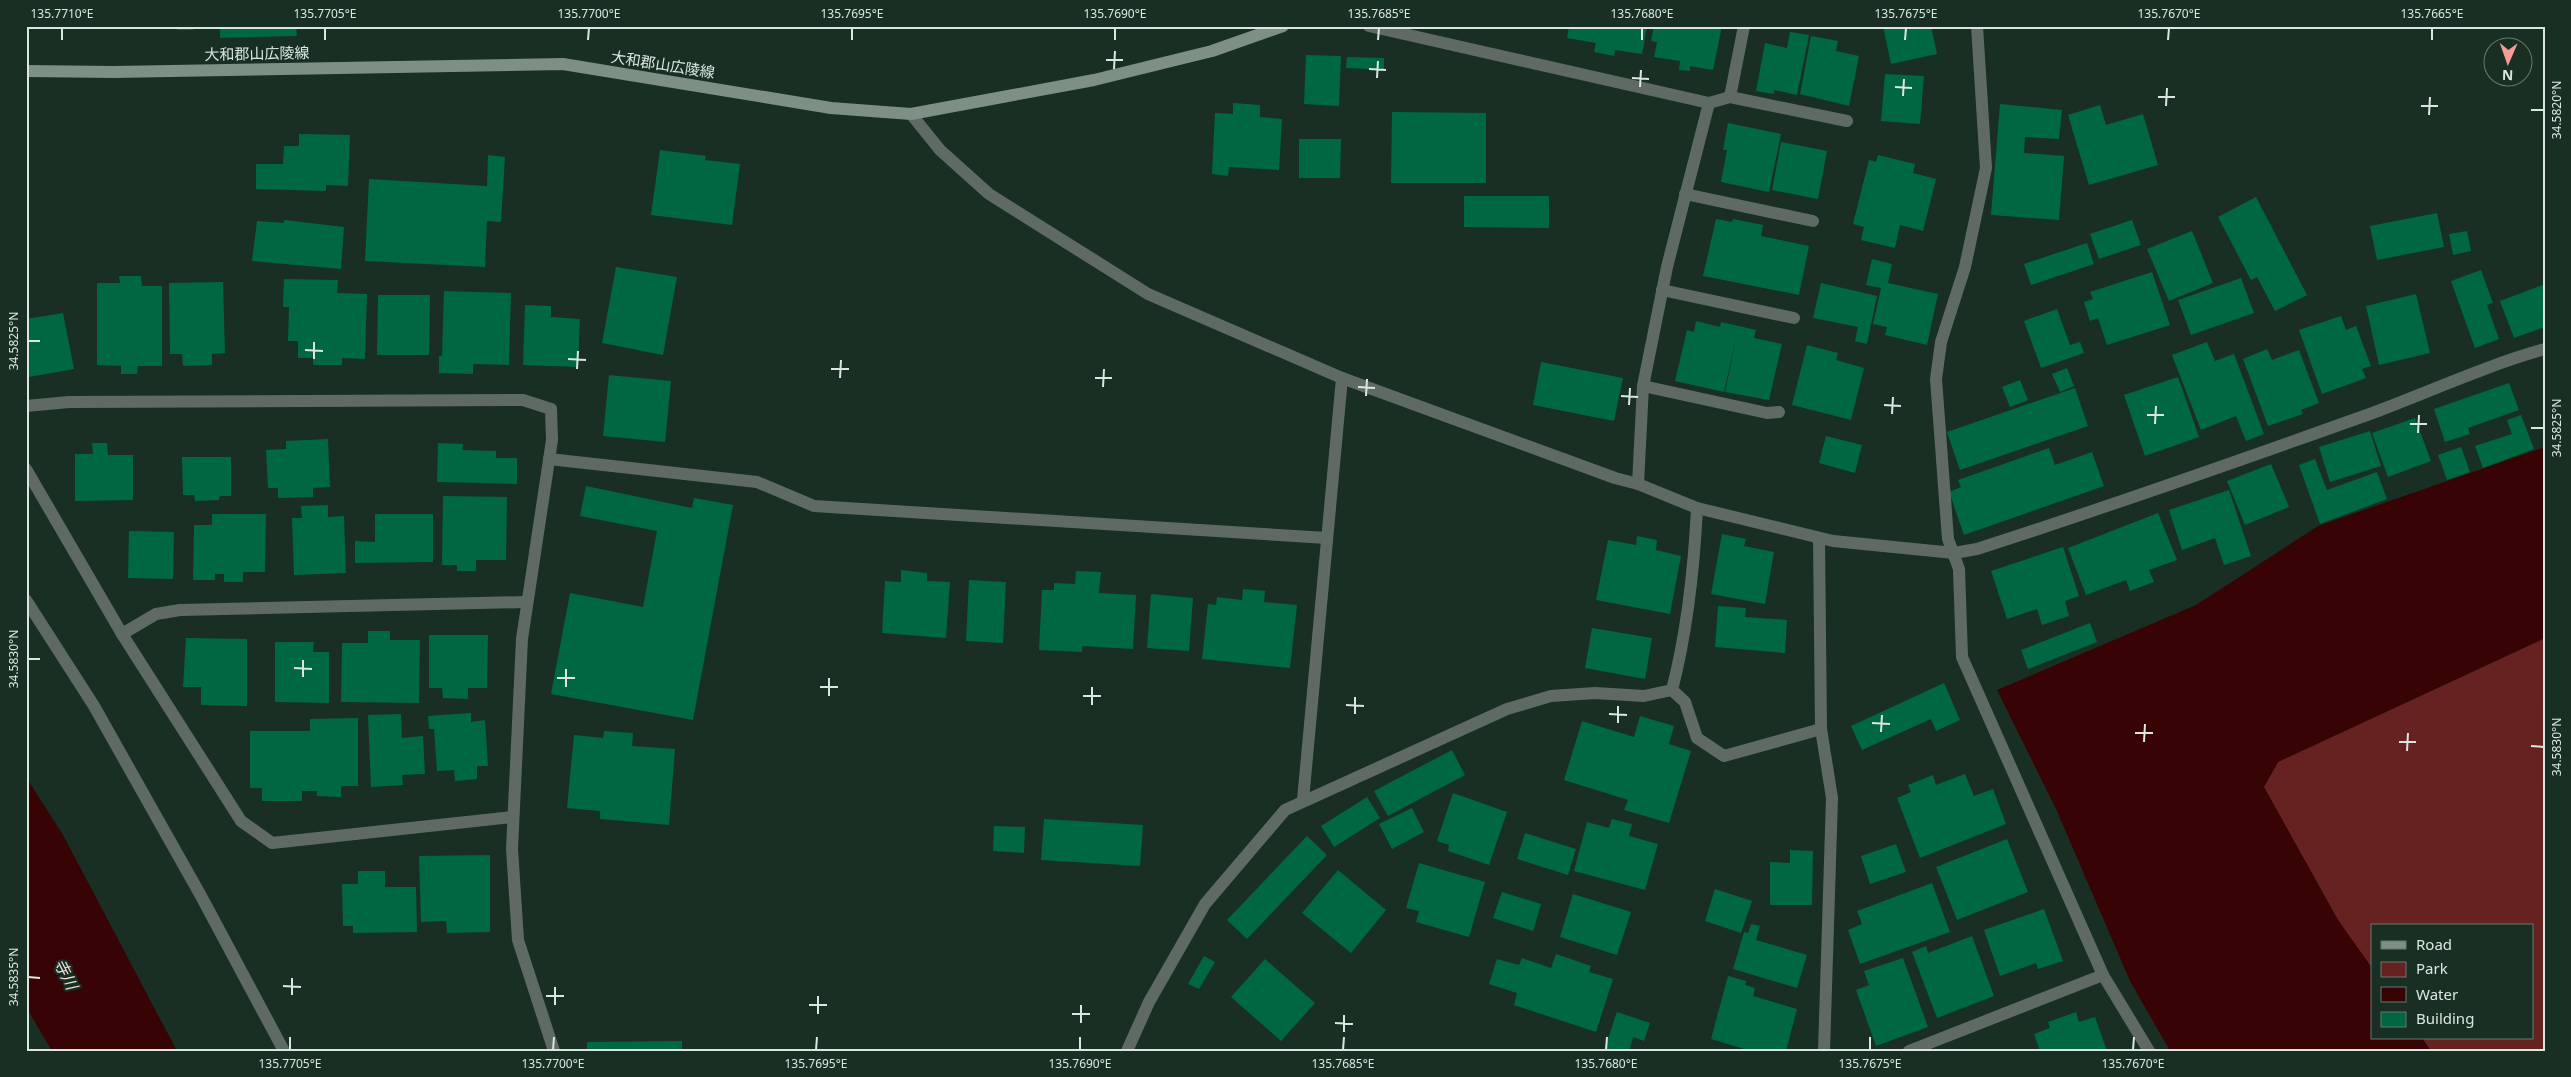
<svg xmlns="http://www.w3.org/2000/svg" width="2571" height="1077" font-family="'Noto Sans','Noto Sans JP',sans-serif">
<rect width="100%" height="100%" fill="#192f24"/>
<polygon fill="#662221" points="2545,638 2545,1051 2431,1051 2422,1038 2532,1038 2532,926 2372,926 2372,968 2338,920 2264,787 2278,762"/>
<g fill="#370305">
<polygon points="2545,447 2545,638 2278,762 2264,787 2338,920 2372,968 2372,1038 2422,1038 2431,1051 2170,1051 2130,981 2056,809 1997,690 2196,605 2318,526"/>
<polygon points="26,777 63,835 177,1051 52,1051 26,1007"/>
</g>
<g fill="#006743">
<rect x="177" y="26" width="16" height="4"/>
<polygon points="220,26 296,26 297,36 220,38"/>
<polygon points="1569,26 1647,26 1642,54 1615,50 1614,56 1594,52 1596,43 1567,38"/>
<polygon points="1654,26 1722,26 1713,70 1690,66 1690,71 1679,70 1680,61 1654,57 1657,42 1651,41"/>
<polygon points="1883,26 1931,26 1937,54 1891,64"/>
<polygon points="1790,32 1809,35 1797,95 1774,90 1774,94 1756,91 1765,43 1787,48"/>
<polygon points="1811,36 1838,41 1836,51 1859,56 1849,106 1800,94"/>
<polygon points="1306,55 1341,56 1339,106 1304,104"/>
<polygon points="1347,57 1384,58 1384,70 1346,68"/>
<polygon points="1885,74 1924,76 1920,124 1881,121"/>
<polygon points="1233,103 1260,105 1260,117 1282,119 1279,170 1229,167 1228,176 1212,174 1215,113 1233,114"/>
<polygon points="2000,104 2062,110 2059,139 2025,137 2024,153 2064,156 2059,220 1991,215"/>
<polygon points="2100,105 2106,125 2143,114 2158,165 2089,185 2068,115"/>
<polygon points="1392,112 1486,113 1486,183 1391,183"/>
<polygon points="1728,123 1781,134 1769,192 1721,182 1727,150 1723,150"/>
<polygon points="299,134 350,135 348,186 326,185 326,191 256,189 256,164 283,164 284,146 299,146"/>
<polygon points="1299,139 1341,139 1340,178 1299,178"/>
<polygon points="1781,142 1827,151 1818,199 1772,190"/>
<polygon points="660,150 706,156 705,160 740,164 732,225 651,215"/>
<polygon points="488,155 505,157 501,222 487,221 485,267 365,261 369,179 487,186"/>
<polygon points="1878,155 1915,164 1913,173 1936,179 1923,231 1900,225 1895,248 1861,240 1864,227 1853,224 1869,160 1876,162"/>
<polygon points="1464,196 1549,196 1549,228 1464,227"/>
<polygon points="2256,197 2307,295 2275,311 2257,277 2251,280 2218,217"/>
<polygon points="2437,213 2444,247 2377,260 2370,226"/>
<polygon points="1716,219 1732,222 1733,219 1763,225 1761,236 1809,246 1799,295 1703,276"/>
<polygon points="284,220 344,227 341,269 252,261 257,221 284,223"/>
<polygon points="2132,220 2141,245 2099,259 2090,234"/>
<polygon points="2192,231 2213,283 2169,301 2147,249"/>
<polygon points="2467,231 2471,251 2453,255 2449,234"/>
<polygon points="2087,243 2094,264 2031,285 2024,264"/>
<polygon points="1872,259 1892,264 1888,283 1938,294 1927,345 1885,335 1887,327 1873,324 1881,288 1866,285"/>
<polygon points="616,267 677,277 663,355 602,343"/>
<polygon points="2481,270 2493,303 2487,305 2499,339 2475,348 2451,281"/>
<polygon points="2152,272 2170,325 2107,345 2098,318 2090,321 2084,302 2093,299 2090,292"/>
<polygon points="119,276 141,276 142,286 162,286 162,366 138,366 137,374 121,374 121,366 97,365 97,283 120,283"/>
<polygon points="2241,278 2254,313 2191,335 2178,300"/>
<polygon points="284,279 338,280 337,293 367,294 365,359 342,358 342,365 313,365 313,358 298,358 298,341 288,341 289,307 283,307"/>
<polygon points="223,282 225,353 212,354 212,365 183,366 182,354 170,354 169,283"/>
<polygon points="1821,283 1877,296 1867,344 1855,341 1858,327 1813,318"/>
<polygon points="2545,284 2545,327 2514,338 2500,301"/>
<polygon points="444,291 511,293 509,365 473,364 473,374 439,373 439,356 442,356"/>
<polygon points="2416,294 2430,353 2379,365 2366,306"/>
<polygon points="378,295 430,295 429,355 377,355"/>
<polygon points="525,305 551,306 551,317 580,319 578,367 523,365"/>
<polygon points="2057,309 2070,345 2080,342 2084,353 2041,368 2024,321"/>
<polygon points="63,313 74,369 29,377 26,362 26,319"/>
<polygon points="2341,316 2346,330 2356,326 2371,366 2362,369 2366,378 2322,394 2299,330"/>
<polygon points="1696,321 1720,327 1721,322 1756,330 1754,338 1782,344 1769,400 1725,392 1737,335 1724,392 1675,381 1687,330 1694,332"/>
<polygon points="2207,342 2215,361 2234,354 2264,434 2246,441 2236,416 2201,430 2172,355"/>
<polygon points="1807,345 1838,353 1836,360 1864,368 1851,420 1792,405"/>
<polygon points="2267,349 2272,360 2299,350 2319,403 2301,410 2303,414 2268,426 2243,359"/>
<polygon points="1541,362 1623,378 1614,421 1533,405"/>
<polygon points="2067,368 2074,386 2060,392 2052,374"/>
<polygon points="609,375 671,381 665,442 603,436"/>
<polygon points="2178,377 2199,437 2145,456 2124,395"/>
<polygon points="2020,380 2028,400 2010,407 2002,387"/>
<polygon points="2509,383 2519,410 2468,428 2470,434 2445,442 2434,409"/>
<polygon points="2075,388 2088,426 1960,470 1947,432"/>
<polygon points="2521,415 2534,449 2483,468 2475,446 2512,434 2507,420"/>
<polygon points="2415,418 2431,461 2388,477 2372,433"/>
<polygon points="2370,431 2381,466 2330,482 2319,447"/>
<polygon points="1826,436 1862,445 1855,473 1819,463"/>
<polygon points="328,439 330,487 313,488 313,497 278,498 278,488 268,488 266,450 286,449 286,441"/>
<polygon points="92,443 107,443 108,455 133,455 133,500 75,501 75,454 93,454"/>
<polygon points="438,443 463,444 462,450 496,451 496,458 517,458 517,484 437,482"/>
<polygon points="2461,447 2470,472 2447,480 2438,455"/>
<polygon points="2049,448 2055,465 2092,452 2104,486 1964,535 1949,492 1961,487 1958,480"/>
<polygon points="182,457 231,457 231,496 220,496 219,500 195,501 194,495 183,495"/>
<polygon points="2315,459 2327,490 2377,472 2387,499 2320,524 2299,465"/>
<polygon points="2271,464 2289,507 2245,525 2227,481"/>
<polygon points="586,486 692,508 694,498 733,505 693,720 551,694 570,593 643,607 657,531 580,516"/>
<polygon points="2229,490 2251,556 2224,565 2215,538 2182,550 2169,510"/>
<polygon points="443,496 507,497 506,560 476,560 476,571 457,571 457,565 442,565"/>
<polygon points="328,505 328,517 344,516 346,573 294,575 292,518 302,518 301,506"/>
<polygon points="2158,513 2177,560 2149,570 2154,582 2130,591 2126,580 2086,595 2068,548"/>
<polygon points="212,514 266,514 265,572 243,572 243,582 224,582 224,574 215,574 215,580 193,580 194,525 212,525"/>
<polygon points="375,514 433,514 433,562 355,563 355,541 375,542"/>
<polygon points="129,531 174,532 173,579 128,578"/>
<polygon points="1722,534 1746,539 1744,546 1774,552 1765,604 1711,594"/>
<polygon points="1637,536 1657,540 1656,550 1681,556 1670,614 1596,600 1608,540 1636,545"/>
<polygon points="2063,547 2079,596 2065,601 2069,616 2042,625 2037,609 2007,619 1991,571"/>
<polygon points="901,570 927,573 927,581 950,582 946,638 882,633 885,581 901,582"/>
<polygon points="1076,571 1101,572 1099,593 1136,595 1133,649 1082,646 1082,652 1039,650 1042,590 1054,590 1054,583 1075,584"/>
<polygon points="969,580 1006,582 1003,643 966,641"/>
<polygon points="1243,589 1265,591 1264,602 1297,605 1290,668 1202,659 1208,604 1216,605 1217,597 1242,600"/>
<polygon points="1151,594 1193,598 1189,651 1147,648"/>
<polygon points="1718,606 1746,608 1745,617 1787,620 1785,653 1715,647"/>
<polygon points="2090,623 2097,642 2028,669 2021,650"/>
<polygon points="1592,628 1652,638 1645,679 1585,668"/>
<polygon points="368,631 390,631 390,640 420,640 419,703 341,702 342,643 368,643"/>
<polygon points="429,635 488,635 487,688 468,688 468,699 443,698 442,688 429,688"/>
<polygon points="186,638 247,639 247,706 201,705 201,687 183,687"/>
<polygon points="275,642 314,642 313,652 329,652 329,703 275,702"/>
<polygon points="1944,683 1960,720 1936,731 1931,719 1862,750 1851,726"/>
<polygon points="471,713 471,722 485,720 488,766 477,766 477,779 455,781 454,770 437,771 434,729 429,729 428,716"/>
<polygon points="401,714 402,738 423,736 425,774 402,775 403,785 371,787 368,715"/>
<polygon points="1640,716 1674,726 1669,744 1691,751 1669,823 1624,810 1628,800 1564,780 1582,721 1634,737"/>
<polygon points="358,718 358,786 341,786 341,797 317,796 317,791 302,791 302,801 262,801 262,788 250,788 250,731 310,731 310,719"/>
<polygon points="604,731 633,733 632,746 675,749 669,825 600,819 600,811 567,808 574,735 603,738"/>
<polygon points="1452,750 1465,775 1388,816 1374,791"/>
<polygon points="1965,774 1974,796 1993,789 2006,824 1920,858 1897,798 1911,792 1908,785 1933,775 1936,785"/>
<polygon points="1453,793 1507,812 1489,865 1448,851 1449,845 1437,841"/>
<polygon points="1367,797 1380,818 1334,847 1321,826"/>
<polygon points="1412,808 1424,832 1392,849 1379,824"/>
<polygon points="1044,819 1143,825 1140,866 1041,860"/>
<polygon points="1612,819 1632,824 1629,836 1658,844 1645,890 1574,871 1587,822 1609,828"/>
<polygon points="994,826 1025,827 1024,853 993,851"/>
<polygon points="1525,833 1576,849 1568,875 1517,859"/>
<polygon points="1307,836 1327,855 1247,939 1227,920"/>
<polygon points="2007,839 2028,892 1957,920 1936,867"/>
<polygon points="1896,844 1906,872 1870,884 1861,856"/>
<polygon points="1790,850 1813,851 1812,905 1770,905 1770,862 1790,863"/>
<polygon points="490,855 490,932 447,933 446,921 421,922 419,856"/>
<polygon points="1419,863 1485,882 1469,937 1416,922 1419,911 1406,908"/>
<polygon points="1338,870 1386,910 1351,953 1302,913"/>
<polygon points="358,871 385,871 385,887 416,887 417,932 353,933 353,926 343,926 342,884 358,884"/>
<polygon points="1932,883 1950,932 1860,964 1848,930 1862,924 1857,911"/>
<polygon points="1715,889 1752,901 1741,933 1705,921"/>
<polygon points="1502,892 1541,904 1533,931 1493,918"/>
<polygon points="1573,894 1631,912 1617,955 1560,937"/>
<polygon points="2044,909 2063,961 2038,969 2036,963 2000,976 1984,930"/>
<polygon points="1751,924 1760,926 1756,940 1807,955 1797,988 1733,969 1744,932 1748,933"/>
<polygon points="1972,936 1994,996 1937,1018 1912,952 1926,946 1928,953"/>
<polygon points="1556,954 1591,966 1589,972 1613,979 1596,1032 1514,1005 1517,993 1489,984 1497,959 1519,965 1522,958 1551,968"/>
<polygon points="1204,956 1215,962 1199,989 1188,984"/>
<polygon points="1903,958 1928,1027 1876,1046 1856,990 1869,985 1864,971"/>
<polygon points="1265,959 1315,1003 1281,1041 1231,997"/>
<polygon points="1728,976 1746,981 1745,985 1755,988 1753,996 1797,1009 1786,1051 1751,1051 1711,1039"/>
<polygon points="1617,1012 1650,1023 1644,1041 1633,1037 1629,1051 1604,1051"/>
<polygon points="2076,1012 2079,1022 2095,1017 2107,1051 2040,1051 2034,1034 2050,1028 2048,1022"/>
<polygon points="682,1041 682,1051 587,1051 587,1042"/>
</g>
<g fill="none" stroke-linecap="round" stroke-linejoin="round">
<g stroke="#606a64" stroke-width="12">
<polyline points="1369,26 1709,103 1730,97 1847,121"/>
<polyline points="1977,26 1986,168 1965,267 1941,342 1936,379 1948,539 1959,569 1962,657 2103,975 2149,1051"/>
<polyline points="1730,97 1744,26"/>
<path d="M911,114L940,150L989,194L1148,294L1342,378L1615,478L1638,484L1697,508L1833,541L1954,553L1977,549C2108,507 2238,461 2367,415C2427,393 2484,366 2545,349"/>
<polyline points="1685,194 1813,221"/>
<polyline points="1662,290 1794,318"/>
<polyline points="1643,386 1767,413 1779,412"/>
<polyline points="26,406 69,402 523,400 551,409 552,440 522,639 512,849 518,940 554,1051"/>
<polyline points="549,459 757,482 814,506 1327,538"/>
<polyline points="26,469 122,634 241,821 272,843 513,817"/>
<polyline points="1638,484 1643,386 1667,267 1709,103"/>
<polyline points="1819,538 1821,729 1832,798 1824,1051"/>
<polyline points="26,600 94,706 201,896 284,1051"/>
<polyline points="122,634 156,614 180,610 526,602"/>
<polyline points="1672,690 1685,702 1697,738 1724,756 1821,729"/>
<path d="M1672,690C1687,632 1694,569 1697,508"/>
<polyline points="1303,800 1342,378"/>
<polyline points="1127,1051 1149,1002 1205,904 1285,810 1507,709 1551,696 1595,693 1644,696 1672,690"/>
<polyline points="1909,1051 2103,975"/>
</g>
<polyline stroke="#7e8f85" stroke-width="12" points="26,71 114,72 563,64 831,108 911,114 1094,80 1212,51 1283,26"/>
</g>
<path fill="none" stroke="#dae7e0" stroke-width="2" d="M62,40V28M325,40V28M588,40L589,28M852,40V28M1115,40V28M1378,40L1379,28M1642,40V28M1905,40L1906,28M2168,40L2169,28M2432,40V28M1106,60H1123M1114,69L1115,51M1369,69L1386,70M1377,78L1378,61M1632,78L1649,79M1640,87L1641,70M1895,87L1912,88M1903,96L1904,79M2158,97H2175M2166,106L2167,88M2421,106H2438M2531,110H2544M2429,115L2430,97M28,341H40M305,350L323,351M314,359V342M568,359L586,360M577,369L578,351M831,369H849M840,378L841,360M1095,378H1112M1103,387L1104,369M1358,387L1375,388M1366,396L1367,379M1621,396L1638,397M1629,405L1630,388M1884,405L1901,406M1892,414L1893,397M2147,415H2164M2155,424L2156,406M2410,424H2427M2531,428H2544M2418,433L2419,415M28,659H40M294,668L312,669M303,677V660M557,678H575M566,687V669M820,687H838M829,696V678M1083,696H1101M1092,705V687M1346,705L1364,706M1355,714V697M1609,714L1627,715M1618,723V706M1872,723L1890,724M1881,732L1882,715M2135,733H2153M2144,742L2145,724M2399,742H2416M2531,746L2544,747M2407,751L2408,733M28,977L40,978M283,986L301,987M292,995V978M546,996H564M555,1005V987M809,1005H827M818,1014V996M1072,1014H1090M1081,1023V1005M1335,1023L1353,1024M1344,1032V1015M290,1050V1037M553,1050L554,1037M816,1050L817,1037M1080,1050V1037M1343,1050L1344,1037M1606,1050L1607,1037M1870,1050V1037M2133,1050L2134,1037"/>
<g text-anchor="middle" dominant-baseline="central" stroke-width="4.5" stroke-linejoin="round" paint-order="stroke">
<g font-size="15" fill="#dae7e0" stroke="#192f24">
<text transform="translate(257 53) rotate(-1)">大和郡山広陵線</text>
<text transform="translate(663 64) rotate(9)">大和郡山広陵線</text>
</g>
<g font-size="16" font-style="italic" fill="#f1dad7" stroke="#192f24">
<text transform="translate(66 974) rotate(63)">寺川</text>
</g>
</g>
<rect width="2571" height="1077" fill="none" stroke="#192f24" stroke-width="55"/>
<rect x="2371" y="924" width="162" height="115" fill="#192f24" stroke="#66796f"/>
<rect x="2381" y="941" width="25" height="8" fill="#7e8f85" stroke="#66796f"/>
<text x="2416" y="950" font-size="15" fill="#dae7e0">Road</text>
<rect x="2381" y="962" width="25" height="15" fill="#662221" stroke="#66796f"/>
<text x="2416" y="974" font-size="15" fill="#dae7e0">Park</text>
<rect x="2381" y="987" width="25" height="15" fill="#370305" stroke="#66796f"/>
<text x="2416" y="1000" font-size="15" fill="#dae7e0">Water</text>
<rect x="2381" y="1012" width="25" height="15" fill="#006743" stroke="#66796f"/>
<text x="2416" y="1024" font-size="15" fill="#dae7e0">Building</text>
<g transform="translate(2508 62) rotate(182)"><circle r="24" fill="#192f24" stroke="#66796f"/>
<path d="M0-4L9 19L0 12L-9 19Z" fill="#f59c95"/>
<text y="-8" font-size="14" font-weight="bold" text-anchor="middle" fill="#dae7e0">N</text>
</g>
<rect x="28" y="28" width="2516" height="1022" fill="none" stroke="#dae7e0" stroke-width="2"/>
<g font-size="12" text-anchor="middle" fill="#dae7e0">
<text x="62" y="18">135.7710°E</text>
<text x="325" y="18">135.7705°E</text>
<text x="589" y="18">135.7700°E</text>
<text x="852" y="18">135.7695°E</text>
<text x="1115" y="18">135.7690°E</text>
<text x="1379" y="18">135.7685°E</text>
<text x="1642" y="18">135.7680°E</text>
<text x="1906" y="18">135.7675°E</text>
<text x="2169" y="18">135.7670°E</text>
<text x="2432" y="18">135.7665°E</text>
<text transform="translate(2557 110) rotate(-90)" y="4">34.5820°N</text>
<text transform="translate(14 341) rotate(-90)" y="4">34.5825°N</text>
<text transform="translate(2557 428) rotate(-90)" y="4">34.5825°N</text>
<text transform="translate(14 659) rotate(-90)" y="4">34.5830°N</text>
<text transform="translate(2557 747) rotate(-90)" y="4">34.5830°N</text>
<text transform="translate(14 977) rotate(-90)" y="4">34.5835°N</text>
<text x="290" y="1068">135.7705°E</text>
<text x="553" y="1068">135.7700°E</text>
<text x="816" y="1068">135.7695°E</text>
<text x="1080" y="1068">135.7690°E</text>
<text x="1343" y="1068">135.7685°E</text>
<text x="1606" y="1068">135.7680°E</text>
<text x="1870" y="1068">135.7675°E</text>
<text x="2133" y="1068">135.7670°E</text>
</g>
</svg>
